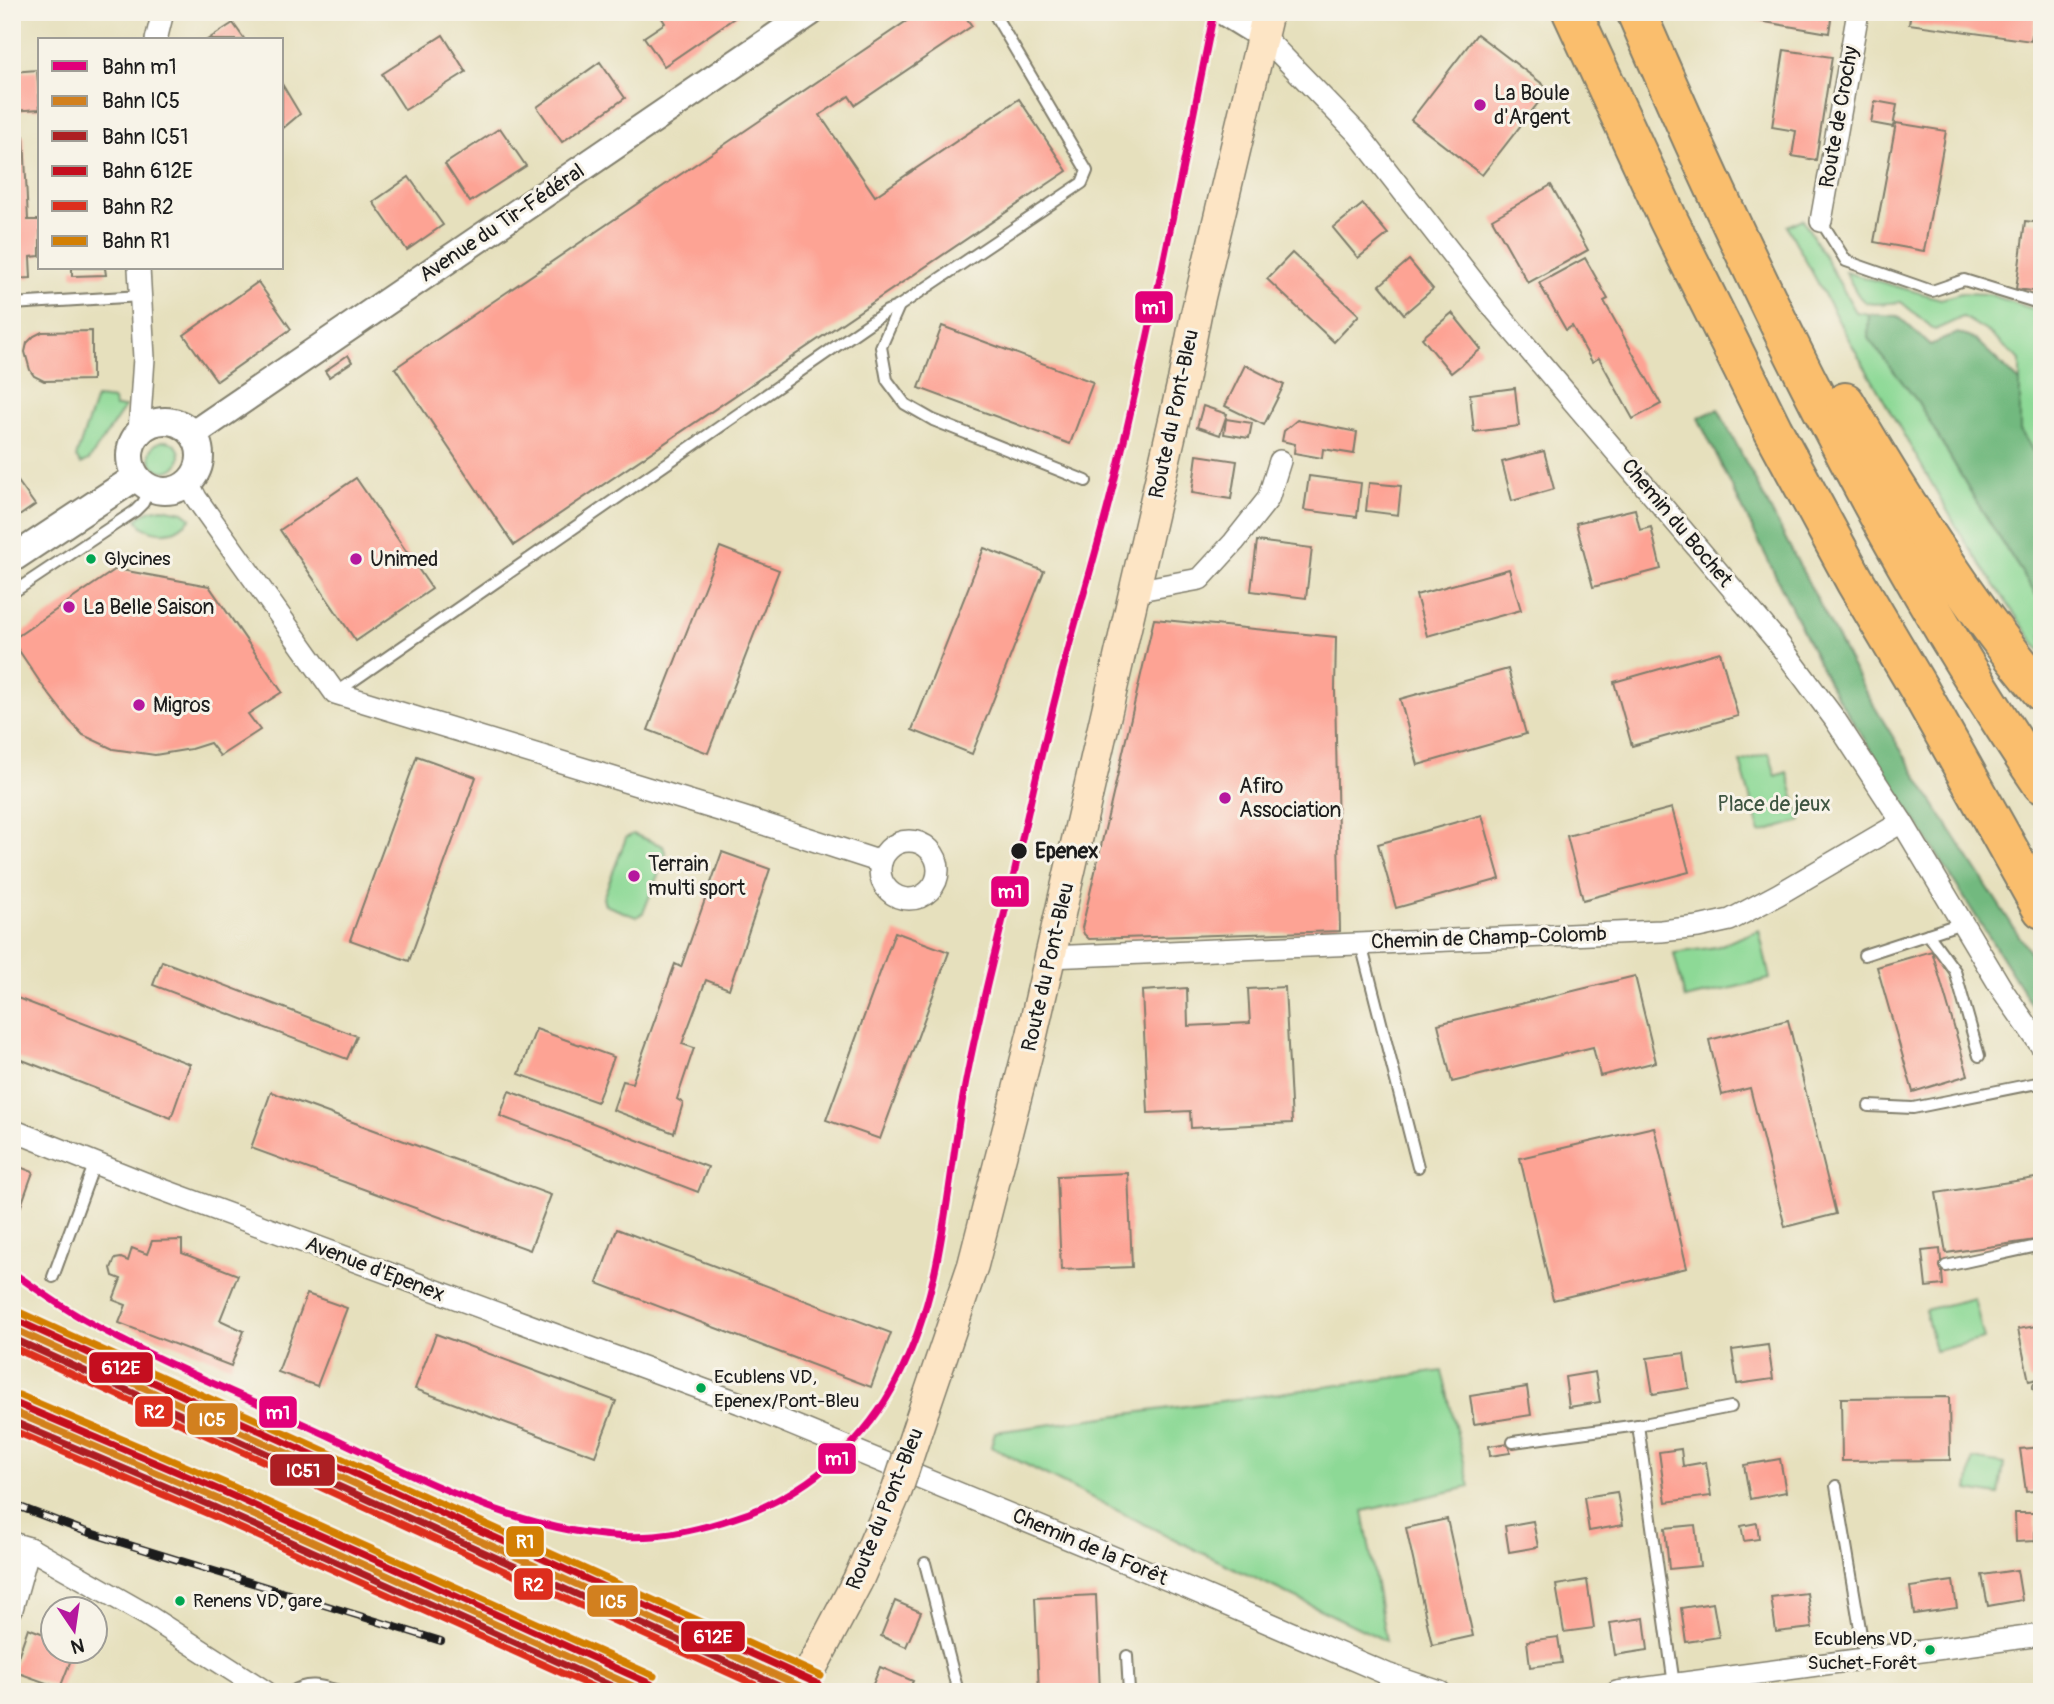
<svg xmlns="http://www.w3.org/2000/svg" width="2054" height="1704" font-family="Pangolin,sans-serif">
<rect width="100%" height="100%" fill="#f7f3e8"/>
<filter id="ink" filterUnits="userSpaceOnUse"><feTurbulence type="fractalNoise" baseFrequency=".0143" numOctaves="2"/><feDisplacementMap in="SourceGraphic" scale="14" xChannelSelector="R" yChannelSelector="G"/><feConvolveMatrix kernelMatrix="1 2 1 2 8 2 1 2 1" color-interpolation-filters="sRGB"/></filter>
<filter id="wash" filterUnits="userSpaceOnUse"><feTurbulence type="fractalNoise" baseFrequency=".00686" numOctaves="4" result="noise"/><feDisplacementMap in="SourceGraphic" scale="28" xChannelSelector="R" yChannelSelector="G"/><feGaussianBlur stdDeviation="1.57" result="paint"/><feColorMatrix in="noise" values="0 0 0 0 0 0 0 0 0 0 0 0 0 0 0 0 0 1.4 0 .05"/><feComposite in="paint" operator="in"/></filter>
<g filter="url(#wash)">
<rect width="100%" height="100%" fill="#e6e0bd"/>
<g fill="#8dd996" stroke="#547a59" stroke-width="2">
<polygon points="1803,219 1856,312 1869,314 1868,338 1918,402 1976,501 2042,604 2042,654 1966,543 1844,331 1787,226"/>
<path d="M1845,272L1941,299L1961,293L1988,294L2042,312V466L2020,430V360L1986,331L1963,317L1935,330L1901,302C1859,305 1866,309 1845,272Z"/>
<polygon points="96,398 114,400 115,407 125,407 89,460 81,464 76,457"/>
<circle cx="165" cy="456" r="15"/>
<path d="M162,508L183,512L191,518C187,522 179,530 172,531C160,534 141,531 137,519C144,511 152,510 162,508Z"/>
<polygon points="1769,753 1776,776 1787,772 1801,821 1760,833 1740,762"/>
<polygon points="633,834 663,846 666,855 643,913 636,917 605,905 603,898 626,838"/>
<polygon points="1759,930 1770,979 1685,999 1674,953 1716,947"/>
<polygon points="1974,1298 1984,1339 1935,1351 1925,1310"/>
<polygon points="1442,1371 1470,1487 1363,1511 1386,1641 1196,1550 991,1447 995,1432"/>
<polygon points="1973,1459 2004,1464 1999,1495 1968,1490"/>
</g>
<g fill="#72b97f" stroke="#476a4e" stroke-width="2">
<polygon points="1869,314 1898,316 1930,345 1958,333 1976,340 2020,382 2020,430 2042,466 2042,604 1976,501 1918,402 1868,338"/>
<polygon points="1718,409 1865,691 1940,814 2042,971 2042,1021 1828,682 1698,418"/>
</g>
<g id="blocks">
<g fill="#fda394">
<polygon points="658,12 743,12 664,66 644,37 665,23"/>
<polygon points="920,12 962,12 972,26 855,105 849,96 820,115 875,196 1019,99 1067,171 514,545 395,368"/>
<polygon points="1736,12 1832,12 1829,33 1735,17"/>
<polygon points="1911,12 2036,12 2031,41 1909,24"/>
<polygon points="233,23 245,40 207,40"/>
<polygon points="1477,34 1549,89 1482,175 1411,120"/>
<polygon points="443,35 466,72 405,110 382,74"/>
<polygon points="1784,50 1832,57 1816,160 1792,156 1796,131 1772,127"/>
<polygon points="600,62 625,98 562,142 537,107"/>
<polygon points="37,70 40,109 12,111 12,72"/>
<polygon points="282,84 300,114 282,129"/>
<polygon points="1875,101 1897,105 1893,127 1871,123"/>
<polygon points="1896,123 1946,131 1924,251 1874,242"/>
<polygon points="500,128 526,166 470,202 445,164"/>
<polygon points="24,136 28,220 40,220 40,256 30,257 31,278 12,279 12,137"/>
<polygon points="409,177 443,225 407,250 373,202"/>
<polygon points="1551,185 1588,250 1528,283 1492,219"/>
<polygon points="1363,204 1388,234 1358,258 1333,228"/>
<polygon points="2025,221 2042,223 2042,292 2016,289"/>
<polygon points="1292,253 1359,315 1334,342 1267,279"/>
<polygon points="1585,258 1608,299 1604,301 1661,404 1633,419 1599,358 1592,362 1572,326 1566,330 1539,283"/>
<polygon points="1409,260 1433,289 1404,314 1380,285"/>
<polygon points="72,268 105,268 106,275 72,276"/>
<polygon points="258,282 291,329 217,381 184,335"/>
<polygon points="1452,313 1481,349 1451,373 1422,338"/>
<polygon points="942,326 1093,382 1070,444 919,388"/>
<polygon points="92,331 92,380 44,381 34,376 30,370 25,352 27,343 34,336 42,332"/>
<polygon points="348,355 352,362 329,377 325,371"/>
<polygon points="1245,365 1284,385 1264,425 1225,406"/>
<polygon points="1515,388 1519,426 1474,432 1470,394"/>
<polygon points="1203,406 1227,414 1220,435 1197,427"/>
<polygon points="1226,419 1252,423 1249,438 1224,434"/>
<polygon points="1297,420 1357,432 1354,454 1323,449 1322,458 1294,453 1295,444 1282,441 1284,431"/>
<polygon points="1544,451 1554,489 1512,501 1502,462"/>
<polygon points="1197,455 1237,461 1231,499 1192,493"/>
<polygon points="12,473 35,505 12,521"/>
<polygon points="1309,476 1361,483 1357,517 1304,510"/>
<polygon points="356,478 432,589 356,641 280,530"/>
<polygon points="1369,483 1401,486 1398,515 1366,511"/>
<polygon points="1635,509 1640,530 1651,527 1661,569 1593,587 1576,523"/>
<polygon points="1257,541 1312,548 1306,598 1251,591"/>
<polygon points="720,547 779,570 708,753 648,730"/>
<polygon points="984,548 1044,571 972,754 912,730"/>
<polygon points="116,569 209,586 282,692 248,714 260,730 220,756 210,743 191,749 155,755 113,749 83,735 69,720 42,685 12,640"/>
<polygon points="1509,569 1521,610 1427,636 1416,595"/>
<polygon points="1154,619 1336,637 1335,690 1340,931 1089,939 1084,934 1082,928 1087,906"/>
<polygon points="1720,652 1738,716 1632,746 1614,682"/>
<polygon points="1508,669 1526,734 1418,765 1400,699"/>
<polygon points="417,756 476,777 409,961 350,940"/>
<polygon points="1672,808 1689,872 1583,900 1567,836"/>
<polygon points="1482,815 1500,879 1396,908 1378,844"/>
<polygon points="722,852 770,869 729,989 706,980 682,1044 694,1048 677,1099 683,1103 674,1133 613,1110 623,1081 632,1083 675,964 681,967"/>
<polygon points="895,932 949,952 880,1139 826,1120"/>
<polygon points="1932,951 1968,1075 1913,1092 1877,967"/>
<polygon points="162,961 357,1036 347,1059 153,985"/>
<polygon points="1635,976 1656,1062 1600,1076 1593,1047 1452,1082 1438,1024"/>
<polygon points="1285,987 1292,1123 1191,1128 1190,1111 1148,1113 1142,991 1187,988 1188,1026 1250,1023 1248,989"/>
<polygon points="12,996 190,1064 171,1118 12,1056"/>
<polygon points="1788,1020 1836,1214 1785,1227 1750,1088 1722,1095 1709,1040"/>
<polygon points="536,1029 614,1057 597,1102 519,1074"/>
<polygon points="509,1091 708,1167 698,1192 500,1116"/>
<polygon points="271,1092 551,1195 530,1250 251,1148"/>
<polygon points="1654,1127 1687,1268 1553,1300 1520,1158"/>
<polygon points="12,1164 33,1172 13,1228 12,1228"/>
<polygon points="1128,1173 1132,1267 1061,1270 1057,1176"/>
<polygon points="2042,1177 2042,1239 1946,1253 1936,1193"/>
<polygon points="617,1229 891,1333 871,1387 597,1283"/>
<polygon points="182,1240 182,1253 238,1275 220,1320 244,1331 231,1366 119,1323 126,1305 113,1300 121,1279 113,1276 111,1268 115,1259 121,1258 128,1261 132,1248 147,1254 152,1241"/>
<polygon points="1940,1249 1943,1285 1926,1287 1922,1251"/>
<polygon points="307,1294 347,1308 317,1386 278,1372"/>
<polygon points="2042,1325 2042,1378 2029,1381 2018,1329"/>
<polygon points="436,1334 616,1401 595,1456 415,1389"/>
<polygon points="1768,1345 1773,1379 1737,1384 1732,1350"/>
<polygon points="1684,1353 1689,1388 1653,1394 1647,1358"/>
<polygon points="1595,1372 1600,1402 1569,1407 1565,1377"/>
<polygon points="1527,1387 1531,1415 1474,1424 1470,1396"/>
<polygon points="1949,1397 1950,1460 1842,1461 1841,1398"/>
<polygon points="1509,1443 1510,1453 1490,1456 1489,1446"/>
<polygon points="2042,1447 2042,1490 2026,1492 2020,1449"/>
<polygon points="1681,1449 1683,1466 1706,1462 1711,1496 1666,1502 1659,1452"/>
<polygon points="1780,1459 1786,1492 1750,1499 1744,1465"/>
<polygon points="1617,1492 1623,1525 1589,1531 1584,1497"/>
<polygon points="2015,1513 2035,1513 2035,1541 2016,1542"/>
<polygon points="1447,1519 1473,1636 1432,1645 1406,1528"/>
<polygon points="1533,1521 1538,1547 1509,1552 1505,1526"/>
<polygon points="1757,1523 1759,1539 1744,1541 1741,1526"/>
<polygon points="1695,1525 1700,1566 1669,1569 1665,1528"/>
<polygon points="2017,1570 2022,1600 1988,1606 1982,1575"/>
<polygon points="1587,1580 1594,1628 1564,1632 1556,1585"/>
<polygon points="1953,1581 1957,1608 1914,1614 1910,1587"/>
<polygon points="1807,1593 1812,1628 1776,1632 1771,1597"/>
<polygon points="1096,1595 1100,1692 1039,1692 1035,1598"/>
<polygon points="895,1601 921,1612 906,1647 881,1636"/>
<polygon points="1713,1603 1719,1637 1686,1642 1681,1608"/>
<polygon points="1644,1618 1648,1650 1615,1655 1610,1623"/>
<polygon points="28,1628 52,1637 52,1652 74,1652 60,1688 13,1671"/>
<polygon points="1558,1637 1562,1663 1530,1667 1527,1641"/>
<polygon points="880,1667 913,1681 908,1692 877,1692 871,1689"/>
</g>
</g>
</g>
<g filter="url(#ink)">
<use href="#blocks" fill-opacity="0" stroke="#817e6c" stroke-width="2"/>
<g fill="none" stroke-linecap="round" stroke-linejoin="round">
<g stroke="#817e6c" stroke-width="14">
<g id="service">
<polyline points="993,12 1087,171 1082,183 899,306 881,347 887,380 905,404 933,420 1086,481"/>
<polyline points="1821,221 1846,261 1932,291 1964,280 2042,304"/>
<polyline points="12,304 141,296"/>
<polyline points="12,593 135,511 143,503 150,488"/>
<polyline points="337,692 887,311 899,306"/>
<polyline points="1928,934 1955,971 1979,1056"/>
<polyline points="1361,944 1418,1167"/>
<polyline points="1864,955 1962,923"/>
<polyline points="1869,1106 1913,1108 2042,1082"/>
<polyline points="1946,1266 2042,1245"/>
<polyline points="53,1277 95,1162"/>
<polyline points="2039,1387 2042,1386"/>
<polyline points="1638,1425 1731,1407"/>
<polyline points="1513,1442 1638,1425 1674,1685"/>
<polyline points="1836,1486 1865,1658"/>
<polyline points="925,1563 958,1692"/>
<polyline points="1127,1656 1129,1692"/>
<path d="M292,1692C308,1680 325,1687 342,1692"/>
<polyline points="1387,1692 1387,1674"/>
</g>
</g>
<g stroke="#817e6c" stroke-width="24">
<g id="minor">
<polyline points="1263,36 1359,135 1497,312 1776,640 1834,718 1902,822 2003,991 2042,1047"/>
<polyline points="156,40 163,12"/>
<polyline points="1821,221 1858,12"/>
<polyline points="139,432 144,358 139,268"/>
<polyline points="188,482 196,498 335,693 742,817 881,862"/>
<polyline points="1134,591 1200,579 1234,542 1268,499 1280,461"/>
<circle cx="909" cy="870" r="29"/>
<polyline points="1049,957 1661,931 1698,927 1730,920 1779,894 1902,822"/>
<polyline points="12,1130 147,1184 740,1403 1183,1586 1387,1674 1440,1692"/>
<polyline points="12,1543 29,1548 145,1614 266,1692"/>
<polyline points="12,1609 29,1548"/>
<polyline points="1617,1692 2042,1635"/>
</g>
</g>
<g stroke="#817e6c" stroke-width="30">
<g id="tertiary">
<polyline points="1224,12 1263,36"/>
<circle cx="165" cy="456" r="35"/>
<polyline points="193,434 811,12"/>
<polyline points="12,559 136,477"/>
</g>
</g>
<g stroke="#817e6c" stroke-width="33">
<g id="secondary">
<polyline points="924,1409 973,1265 1032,1035 1183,381 1196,314 1268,12"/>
<polyline points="799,1692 858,1580"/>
</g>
</g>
<g stroke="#817e6c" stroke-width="42">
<g id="motorway">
<polyline points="1572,12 1668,219 1773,430 1855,581 1919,689 2042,909"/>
<path d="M1636,12C1752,279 1878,542 2042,784"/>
<path d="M1845,402C1904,502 1967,603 2042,692"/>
</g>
</g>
<use href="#service" stroke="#fff" stroke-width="10"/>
<use href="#minor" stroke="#fff" stroke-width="21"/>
<use href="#tertiary" stroke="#fff" stroke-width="26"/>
<use href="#secondary" stroke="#fde5c5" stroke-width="30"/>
<use href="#motorway" stroke="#fabe6d" stroke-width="38"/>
<g stroke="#1c1c1c" stroke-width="8">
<polyline id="rail" points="12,1504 84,1531 441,1641"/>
</g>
<use href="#rail" stroke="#f7f3e8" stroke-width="5" stroke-dasharray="16" stroke-linecap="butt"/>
<g stroke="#817e6c" stroke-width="33" stroke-linecap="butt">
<polyline id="secondary-bridge" points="858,1580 897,1490 924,1409"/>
</g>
<use href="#secondary-bridge" stroke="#fde5c5" stroke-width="30"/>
<g stroke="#f7f3e8" stroke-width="12">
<path id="rail-1" d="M12,1272C35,1288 58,1305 83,1319C157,1361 235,1392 312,1428C416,1475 537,1545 655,1536C688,1533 718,1524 749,1513C813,1488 867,1440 898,1378C943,1291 946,1192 963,1097C977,1017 999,939 1017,861C1032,794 1047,727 1065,661C1082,598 1101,537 1116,474C1153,321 1183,166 1214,12"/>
</g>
<g stroke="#f7f3e8" stroke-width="12">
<g id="rail-2">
<polyline points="12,1328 813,1692"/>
<polyline points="12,1411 218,1499 646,1692"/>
</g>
</g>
<g stroke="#f7f3e8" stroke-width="12">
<g id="rail-3">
<polyline points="12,1338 792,1692"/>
<polyline points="12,1421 214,1507 625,1692"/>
</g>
</g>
<g stroke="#f7f3e8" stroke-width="12">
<g id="rail-4">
<polyline points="16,1320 818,1684"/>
<polyline points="15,1403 222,1491 651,1684"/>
</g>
</g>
<g stroke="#f7f3e8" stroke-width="12">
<g id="rail-5">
<polyline points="12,1347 771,1692"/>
<polyline points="12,1430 211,1515 604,1692"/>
</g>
</g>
<g stroke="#f7f3e8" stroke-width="12">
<g id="rail-6">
<polyline points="19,1312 821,1676"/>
<polyline points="19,1395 225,1483 654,1676"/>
</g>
</g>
<use href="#rail-1" stroke="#e2007a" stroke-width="7"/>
<use href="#rail-2" stroke="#d2801f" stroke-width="7"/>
<use href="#rail-3" stroke="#ad1f23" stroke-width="7"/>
<use href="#rail-4" stroke="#c50e1f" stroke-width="7"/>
<use href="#rail-5" stroke="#dd2e1d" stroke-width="7"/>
<use href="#rail-6" stroke="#d37f04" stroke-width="7"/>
</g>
</g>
<g fill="#b5179e" stroke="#f7f3e8" stroke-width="2.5">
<circle cx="1480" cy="105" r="7"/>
<circle cx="356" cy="559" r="7"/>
<circle cx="69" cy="607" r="7"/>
<circle cx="139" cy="705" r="7"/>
<circle cx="1225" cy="798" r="7"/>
<circle cx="634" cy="876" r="7"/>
</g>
<g fill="#00a651" stroke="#f7f3e8" stroke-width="2.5">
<circle cx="91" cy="559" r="6"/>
<circle cx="701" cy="1388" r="6"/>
<circle cx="180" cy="1601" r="6"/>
<circle cx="1930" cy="1650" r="6"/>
</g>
<circle fill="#1c1c1c" stroke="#f7f3e8" stroke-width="2.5" cx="1019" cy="851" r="9"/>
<g text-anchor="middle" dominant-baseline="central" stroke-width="6" stroke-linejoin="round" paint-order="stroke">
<g font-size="19" fill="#1c1c1c" stroke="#f7f3e8" text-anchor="start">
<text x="104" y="559">Glycines</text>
<text x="714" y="1377">Ecublens VD,<tspan x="714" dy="24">Epenex/Pont-Bleu</tspan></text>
<text x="193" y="1601">Renens VD, gare</text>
<text x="1917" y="1639" text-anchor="end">Ecublens VD,<tspan x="1917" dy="24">Suchet-Forêt</tspan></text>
</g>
<g font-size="21" fill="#1c1c1c" stroke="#f7f3e8" text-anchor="start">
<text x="1494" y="93">La Boule<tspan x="1494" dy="24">d'Argent</tspan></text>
<text x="370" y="559">Unimed</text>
<text x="83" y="607">La Belle Saison</text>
<text x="153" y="705">Migros</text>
<text x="1239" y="786">Afiro<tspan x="1239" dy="24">Association</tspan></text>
<text x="648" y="864">Terrain<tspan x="648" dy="24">multi sport</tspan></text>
</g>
<g font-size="21" fill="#1c1c1c" stroke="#f7f3e8">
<text transform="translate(1839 117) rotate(-80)">Route de Crochy</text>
<text transform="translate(502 223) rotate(-34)">Avenue du Tir-Fédéral</text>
<text transform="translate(1174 414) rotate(-78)">Route du Pont-Bleu</text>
<text transform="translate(1677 523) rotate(50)">Chemin du Bochet</text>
<text transform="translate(1489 938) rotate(-2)">Chemin de Champ-Colomb</text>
<text transform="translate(1048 967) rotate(-77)">Route du Pont-Bleu</text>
<text transform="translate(375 1269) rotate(21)">Avenue d'Epenex</text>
<text transform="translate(885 1509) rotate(-68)">Route du Pont-Bleu</text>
<text transform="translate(1090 1547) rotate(23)">Chemin de la Forêt</text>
</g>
<g font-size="21" fill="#3e5541" stroke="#f7f3e8">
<text x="1774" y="804">Place de jeux</text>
</g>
<g font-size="21" font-weight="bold" fill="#1c1c1c" stroke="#f7f3e8" text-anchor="start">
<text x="1035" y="851">Epenex</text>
</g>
</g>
<g stroke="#f7f3e8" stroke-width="2.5">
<rect x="1134" y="290" width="40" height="34" rx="7" fill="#e2007a"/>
<rect x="990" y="875" width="40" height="33" rx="7" fill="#e2007a"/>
<rect x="88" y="1351" width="66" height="33" rx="7" fill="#c50e1f"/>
<rect x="134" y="1395" width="40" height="33" rx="7" fill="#dd2e1d"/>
<rect x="258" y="1395" width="40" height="34" rx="7" fill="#e2007a"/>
<rect x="186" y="1402" width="53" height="34" rx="7" fill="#d2801f"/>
<rect x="817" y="1442" width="40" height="33" rx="7" fill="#e2007a"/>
<rect x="269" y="1453" width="67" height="34" rx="7" fill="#ad1f23"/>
<rect x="505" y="1525" width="40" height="33" rx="7" fill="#d37f04"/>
<rect x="513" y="1567" width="41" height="34" rx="7" fill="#dd2e1d"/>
<rect x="586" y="1584" width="53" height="34" rx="7" fill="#d2801f"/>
<rect x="680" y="1620" width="66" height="33" rx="7" fill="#c50e1f"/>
</g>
<g font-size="19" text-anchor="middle" font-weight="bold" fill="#fff">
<text x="1154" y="314">m1</text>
<text x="1010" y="898">m1</text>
<text x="121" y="1374">612E</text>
<text x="154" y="1418">R2</text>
<text x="278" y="1419">m1</text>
<text x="212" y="1426">IC5</text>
<text x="837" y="1465">m1</text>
<text x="303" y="1477">IC51</text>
<text x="525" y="1548">R1</text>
<text x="533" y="1591">R2</text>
<text x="613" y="1608">IC5</text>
<text x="713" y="1643">612E</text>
</g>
<rect width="2054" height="1704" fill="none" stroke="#f7f3e8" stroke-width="42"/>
<rect x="38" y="38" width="245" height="231" fill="#f7f3e8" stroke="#9f9d96" stroke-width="2"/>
<rect x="52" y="61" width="35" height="10" fill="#e2007a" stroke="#9f9d96" stroke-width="2"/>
<text x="102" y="74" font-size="21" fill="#1c1c1c">Bahn m1</text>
<rect x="52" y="96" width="35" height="10" fill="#d2801f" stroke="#9f9d96" stroke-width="2"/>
<text x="102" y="108" font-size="21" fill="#1c1c1c">Bahn IC5</text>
<rect x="52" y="131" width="35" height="10" fill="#ad1f23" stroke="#9f9d96" stroke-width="2"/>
<text x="102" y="144" font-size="21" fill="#1c1c1c">Bahn IC51</text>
<rect x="52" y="166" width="35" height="10" fill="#c50e1f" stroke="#9f9d96" stroke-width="2"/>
<text x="102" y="178" font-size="21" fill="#1c1c1c">Bahn 612E</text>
<rect x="52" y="201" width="35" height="10" fill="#dd2e1d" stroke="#9f9d96" stroke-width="2"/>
<text x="102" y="214" font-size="21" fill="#1c1c1c">Bahn R2</text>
<rect x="52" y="236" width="35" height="10" fill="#d37f04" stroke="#9f9d96" stroke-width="2"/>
<text x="102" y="248" font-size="21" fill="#1c1c1c">Bahn R1</text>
<g transform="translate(74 1630) rotate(167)"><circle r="33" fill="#f7f3e8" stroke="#9f9d96" stroke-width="2"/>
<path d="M0-5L12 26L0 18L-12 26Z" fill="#b5179e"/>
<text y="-10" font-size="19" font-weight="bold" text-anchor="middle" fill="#1c1c1c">N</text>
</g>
</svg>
